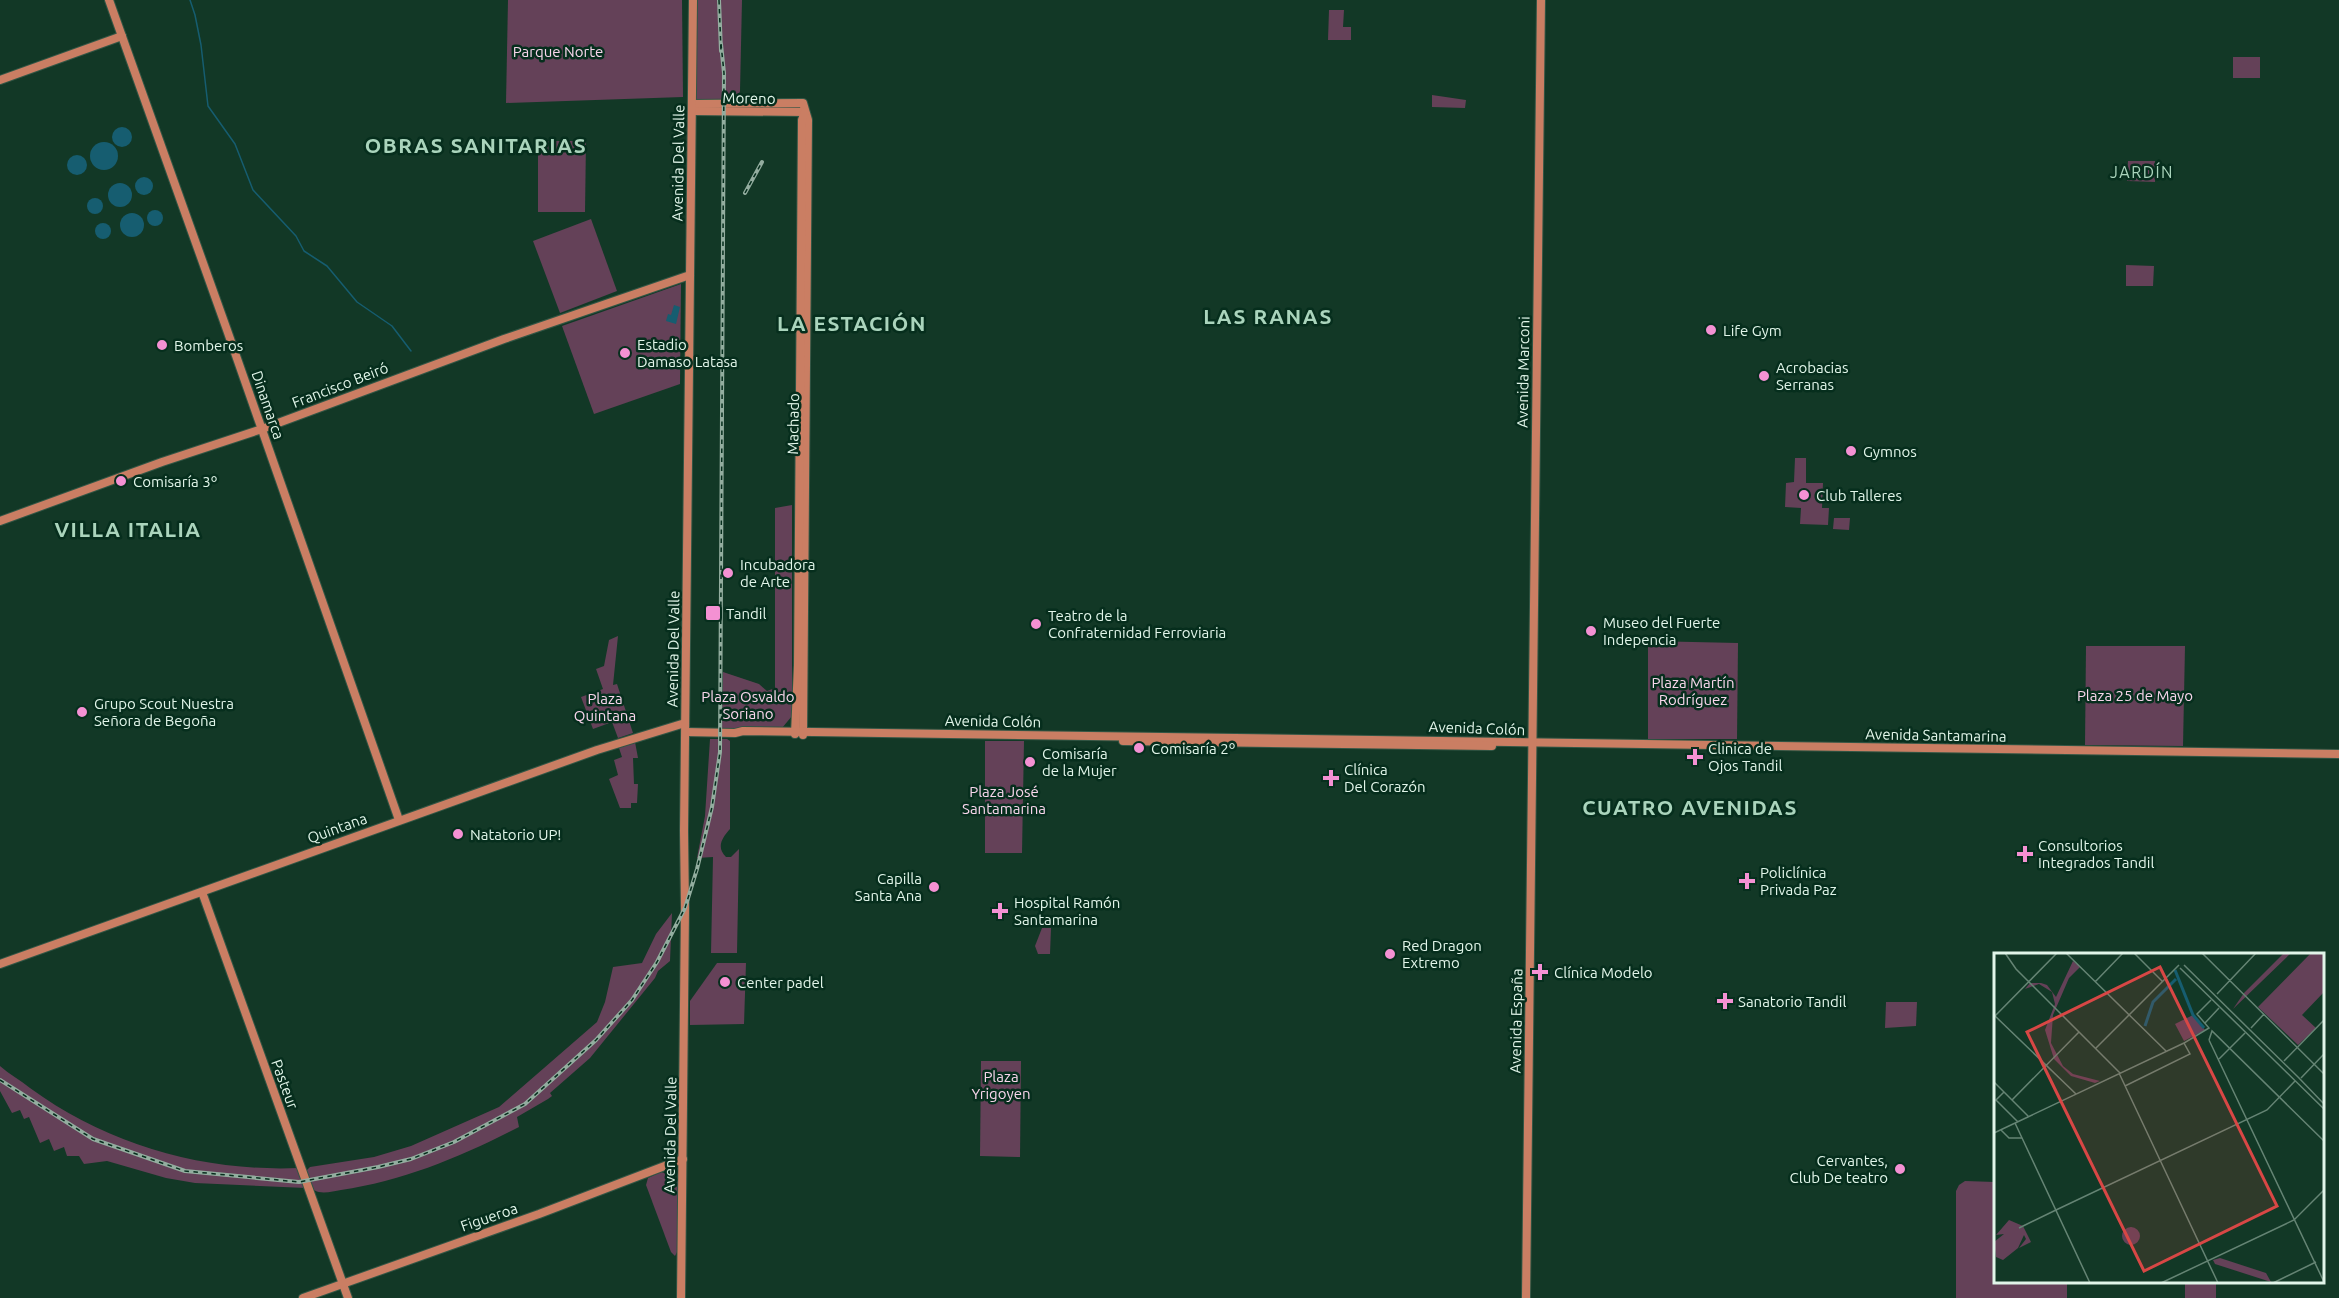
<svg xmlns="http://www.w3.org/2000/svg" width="2339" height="1298" font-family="Ubuntu,sans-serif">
<rect width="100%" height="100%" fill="#123826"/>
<g fill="#644158">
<polygon points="508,0 682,0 683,97 506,103"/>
<polygon points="695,0 742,0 740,91 737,101 694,102"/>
<polygon points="1329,10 1344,10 1343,27 1351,27 1351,40 1328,40"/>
<rect x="2233" y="57" width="27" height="21"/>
<polygon points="1432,95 1466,100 1465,108 1432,107"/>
<polygon points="538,141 586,141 585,212 538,212"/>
<polygon points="2128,161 2155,161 2155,182 2127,181"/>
<polygon points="591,219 617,291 560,313 533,241"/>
<polygon points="2126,265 2154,266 2153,286 2126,286"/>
<polygon points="681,284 680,384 594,414 562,326"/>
<polygon points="1795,458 1806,458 1806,483 1823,483 1822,508 1829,508 1828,525 1800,524 1801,508 1785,507 1786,483 1794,482"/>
<polygon points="792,505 792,716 782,728 722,729 723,672 759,684 767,691 775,688 775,508"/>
<polygon points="1834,518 1850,518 1849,530 1833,529"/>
<polygon points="618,636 613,685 617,684 633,733 618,738 612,722 593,729 581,697 603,689 596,669 604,666 609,640"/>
<polygon points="1648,641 1738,643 1737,739 1648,739"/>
<polygon points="2086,646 2185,646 2183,746 2085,745"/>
<path d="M710,739H727L730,741V829C722,838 716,847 726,857H731L739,849L737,953H711L713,857L697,858L705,816Z"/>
<polygon points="985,741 1024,741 1022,853 985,853"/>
<polygon points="635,742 638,758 633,758 634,784 638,784 637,803 631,803 631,808 620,808 609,779 618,775 614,760 622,757 619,748"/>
<path d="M672,913L670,961L658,971L655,978L590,1058L550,1093L552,1096L548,1099L517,1117L519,1127C463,1156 404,1181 341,1190C333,1191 322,1195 314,1190L306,1171L310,1167L374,1157L411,1146L499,1107L597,1022L605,1002L613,967L642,963L656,934Z"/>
<polygon points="1042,928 1051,928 1050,954 1038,954 1035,946"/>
<polygon points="717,963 746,963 744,1024 690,1025 690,1001"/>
<polygon points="1886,1002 1917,1002 1916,1026 1885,1028"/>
<polygon points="981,1061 1021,1061 1020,1157 980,1156"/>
<path d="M0,1066C9,1074 20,1080 30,1088C108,1145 203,1172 299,1168L306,1188L195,1183L166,1178L107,1161L84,1164L79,1156H67L64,1147L54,1151L49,1139L40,1143L29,1117L24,1119L20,1110L12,1113L0,1091Z"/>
<polygon points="661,1172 675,1176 679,1185 677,1252 675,1256 671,1252 646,1185 648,1178"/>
<polygon points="1965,1181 1995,1182 1996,1282 2067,1282 2067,1298 1956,1298 1956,1191 1959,1185"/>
<rect x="2185" y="1282" width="31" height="16"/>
</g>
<g fill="#165d70">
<circle cx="122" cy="137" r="10"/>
<circle cx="104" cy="156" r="14"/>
<circle cx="77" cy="165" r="10"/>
<circle cx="144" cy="186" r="9"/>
<circle cx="120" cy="195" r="12"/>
<circle cx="95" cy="206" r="8"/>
<circle cx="155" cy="218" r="8"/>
<circle cx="132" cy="225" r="12"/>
<circle cx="103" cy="231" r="8"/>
<polygon points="674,305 680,307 676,324 666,321 668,314 671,315"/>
</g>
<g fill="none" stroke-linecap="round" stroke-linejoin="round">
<polyline stroke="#165d70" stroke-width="1.5" points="190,0 195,15 201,45 208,106 235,144 253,190 296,236 304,251 327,266 357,302 392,326 411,351"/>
<g stroke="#335645" stroke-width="10">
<g id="secondary">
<polyline points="109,0 227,330 399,820"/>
<polyline points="0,80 122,36"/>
<polyline points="693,104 803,103 808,120 803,735"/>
<polyline points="693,111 805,112"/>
<polyline points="0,521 162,462 262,429 504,339 690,275"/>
<polyline points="686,732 735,733 743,731 2339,754"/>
<polyline points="795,734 798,665 802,120 805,112"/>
<polyline points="1123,741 1492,746"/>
<polyline points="202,892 348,1298"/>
<polyline points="0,964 597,750 685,723"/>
<polyline points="303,1298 539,1214 683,1159"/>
<polyline points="681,1298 685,908 684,831 693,0"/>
<polyline points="1526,1298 1541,0"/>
</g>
</g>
<use href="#secondary" stroke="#ca7e63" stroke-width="8"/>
<g stroke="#93ad9f" stroke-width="4">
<g id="rail">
<polyline points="719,0 721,51"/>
<polyline points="745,193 762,162"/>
<polyline points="0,1080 93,1139 185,1171 299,1182 378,1167 411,1159 454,1142 525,1104 596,1040 632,1000 657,962 685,908 697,869 712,807 720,752 724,73 721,44"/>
</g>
</g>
<use href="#rail" stroke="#062e1d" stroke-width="1.5" stroke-dasharray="4.5" stroke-linecap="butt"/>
</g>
<g fill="#f491d3" stroke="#062e1d" stroke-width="2">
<circle cx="1711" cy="330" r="6"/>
<circle cx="162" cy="345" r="6"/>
<circle cx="625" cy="353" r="6"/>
<circle cx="1764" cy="376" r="6"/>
<circle cx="1851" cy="451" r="6"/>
<circle cx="121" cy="481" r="6"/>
<circle cx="1804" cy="495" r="6"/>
<circle cx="728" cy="573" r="6"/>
<rect x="705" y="605" width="16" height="16" rx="3"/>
<circle cx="1036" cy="624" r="6"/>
<circle cx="1591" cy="631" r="6"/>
<circle cx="82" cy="712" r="6"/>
<circle cx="1139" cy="748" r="6"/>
<path d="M1692 748h6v6h6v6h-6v6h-6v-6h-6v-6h6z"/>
<circle cx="1030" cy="762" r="6"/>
<path d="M1328 769h6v6h6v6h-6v6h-6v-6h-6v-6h6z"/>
<circle cx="458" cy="834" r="6"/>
<path d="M2022 845h6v6h6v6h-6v6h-6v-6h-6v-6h6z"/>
<path d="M1744 872h6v6h6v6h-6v6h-6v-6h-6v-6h6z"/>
<circle cx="934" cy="887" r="6"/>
<path d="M997 902h6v6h6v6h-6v6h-6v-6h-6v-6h6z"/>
<circle cx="1390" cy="954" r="6"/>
<path d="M1537 963h6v6h6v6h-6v6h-6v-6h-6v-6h6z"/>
<circle cx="725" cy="982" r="6"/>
<path d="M1722 992h6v6h6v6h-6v6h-6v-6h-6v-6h6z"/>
<circle cx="1900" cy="1169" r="6"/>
</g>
<g text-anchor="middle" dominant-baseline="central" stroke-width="5" stroke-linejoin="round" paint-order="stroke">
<g font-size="15" fill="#f9d6ec" stroke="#062e1d">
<text x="558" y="51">Parque Norte</text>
<text x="1693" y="682">Plaza Martín<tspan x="1693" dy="17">Rodríguez</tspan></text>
<text x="2135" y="695">Plaza 25 de Mayo</text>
<text x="748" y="696">Plaza Osvaldo<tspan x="748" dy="17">Soriano</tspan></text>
<text x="605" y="698">Plaza<tspan x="605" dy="17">Quintana</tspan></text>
<text x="1004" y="791">Plaza José<tspan x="1004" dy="17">Santamarina</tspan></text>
<text x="1001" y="1076">Plaza<tspan x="1001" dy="17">Yrigoyen</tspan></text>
</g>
<g font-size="15" fill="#e1f5e9" stroke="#062e1d">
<text transform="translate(749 98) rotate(1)">Moreno</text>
<text transform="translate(678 163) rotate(-89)">Avenida Del Valle</text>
<text transform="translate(1523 372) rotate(-89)">Avenida Marconi</text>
<text transform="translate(340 385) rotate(-21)">Francisco Beiró</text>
<text transform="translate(268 405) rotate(71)">Dinamarca</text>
<text transform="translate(793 424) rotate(-89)">Machado</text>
<text transform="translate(673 649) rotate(-89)">Avenida Del Valle</text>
<text transform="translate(993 721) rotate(1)">Avenida Colón</text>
<text transform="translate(1477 728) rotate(2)">Avenida Colón</text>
<text transform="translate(1936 735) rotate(1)">Avenida Santamarina</text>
<text transform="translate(337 828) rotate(-20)">Quintana</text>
<text transform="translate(1516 1021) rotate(-89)">Avenida España</text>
<text transform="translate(285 1084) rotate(70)">Pasteur</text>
<text transform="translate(670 1135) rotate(-89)">Avenida Del Valle</text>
<text transform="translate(489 1217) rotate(-19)">Figueroa</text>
</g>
<g font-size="15" fill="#e1f5e9" stroke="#062e1d" text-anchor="start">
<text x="1723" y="330">Life Gym</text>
<text x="637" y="344">Estadio<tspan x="637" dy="17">Damaso Latasa</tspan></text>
<text x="174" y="345">Bomberos</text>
<text x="1776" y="367">Acrobacias<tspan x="1776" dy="17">Serranas</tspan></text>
<text x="1863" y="451">Gymnos</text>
<text x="133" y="481">Comisaría 3º</text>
<text x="1816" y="495">Club Talleres</text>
<text x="740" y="564">Incubadora<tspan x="740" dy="17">de Arte</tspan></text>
<text x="726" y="613">Tandil</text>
<text x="1048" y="615">Teatro de la<tspan x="1048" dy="17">Confraternidad Ferroviaria</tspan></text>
<text x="1603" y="622">Museo del Fuerte<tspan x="1603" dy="17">Indepencia</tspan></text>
<text x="94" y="703">Grupo Scout Nuestra<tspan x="94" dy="17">Señora de Begoña</tspan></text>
<text x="1151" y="748">Comisaría 2º</text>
<text x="1708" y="748">Clinica de<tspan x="1708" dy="17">Ojos Tandil</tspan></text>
<text x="1042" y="753">Comisaría<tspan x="1042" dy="17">de la Mujer</tspan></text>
<text x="1344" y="769">Clínica<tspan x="1344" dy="17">Del Corazón</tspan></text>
<text x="470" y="834">Natatorio UP!</text>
<text x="2038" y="845">Consultorios<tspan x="2038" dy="17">Integrados Tandil</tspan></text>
<text x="1760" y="872">Policlínica<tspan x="1760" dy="17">Privada Paz</tspan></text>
<text x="922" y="878" text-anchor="end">Capilla<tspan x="922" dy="17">Santa Ana</tspan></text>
<text x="1014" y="902">Hospital Ramón<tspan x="1014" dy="17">Santamarina</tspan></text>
<text x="1402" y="945">Red Dragon<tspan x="1402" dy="17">Extremo</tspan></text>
<text x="1554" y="972">Clínica Modelo</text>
<text x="737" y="982">Center padel</text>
<text x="1738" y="1001">Sanatorio Tandil</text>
<text x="1888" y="1160" text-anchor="end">Cervantes,<tspan x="1888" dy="17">Club De teatro</tspan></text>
</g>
<g font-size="16" letter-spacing="1.5" fill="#aad4bc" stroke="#062e1d">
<text x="2142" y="172">JARDÍN</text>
</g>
<g font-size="21" font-weight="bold" letter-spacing="1.5" fill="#aad4bc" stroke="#062e1d">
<text x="476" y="145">OBRAS SANITARIAS</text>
<text x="1268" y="316">LAS RANAS</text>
<text x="852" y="323">LA ESTACIÓN</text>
<text x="128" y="529">VILLA ITALIA</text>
<text x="1690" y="807">CUATRO AVENIDAS</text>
</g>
</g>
<g transform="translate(1994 953)">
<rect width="330" height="330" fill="#123826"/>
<path d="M290,0H297L239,56L250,40ZM317,0H330V39L308,62L322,75L304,92L264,54ZM79,8L86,14L75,25L59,62L57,90L69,113L79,121L106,128L101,130L77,123L60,106L51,77L61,51L58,39L45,31L31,36L36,30H47L53,32L62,44ZM199,62L211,77L190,88L181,71ZM15,267L29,273L37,289L25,295L32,286L30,282L24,295L9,307L2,304L0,289L10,281L2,282ZM128 283a9 9 0 1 1 18 0a9 9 0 1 1-18 0ZM226,305L272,320L277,329L221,311L219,307Z" fill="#644158"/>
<path fill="none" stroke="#165d70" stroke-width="3" d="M181,17L199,62L210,75M151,73L159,49L182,26"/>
<path fill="none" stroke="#658474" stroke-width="1.5" d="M11,0L22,16L126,120M72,0L172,98M140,0L168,28M208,0L330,121M190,12L256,77M186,15L330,156M101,29L129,0M223,41L262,0M0,62L82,141M0,64L63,0M211,70L225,55M257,75L270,61M256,77L304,124M215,87L218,78L330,188M215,87L330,329M102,95L185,12M225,106L251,80M290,108L330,67M125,120L224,330M304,124L330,151M307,125L330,101M0,129L35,164M131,133L196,101L190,90L215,75L203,61L217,47M10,139L2,147L24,169M18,147L85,79M21,170L96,330M7,177L15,185H28M0,180L190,90M62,257L273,157L301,128M25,275L62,257M167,330L300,267L330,237M279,330L322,309"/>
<path fill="#d84745" fill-opacity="0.15" stroke="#d84745" stroke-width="3" d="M166,14L283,253L150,318L33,79Z"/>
<rect width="330" height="330" fill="none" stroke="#e1f5e9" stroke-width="3"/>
</g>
</svg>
